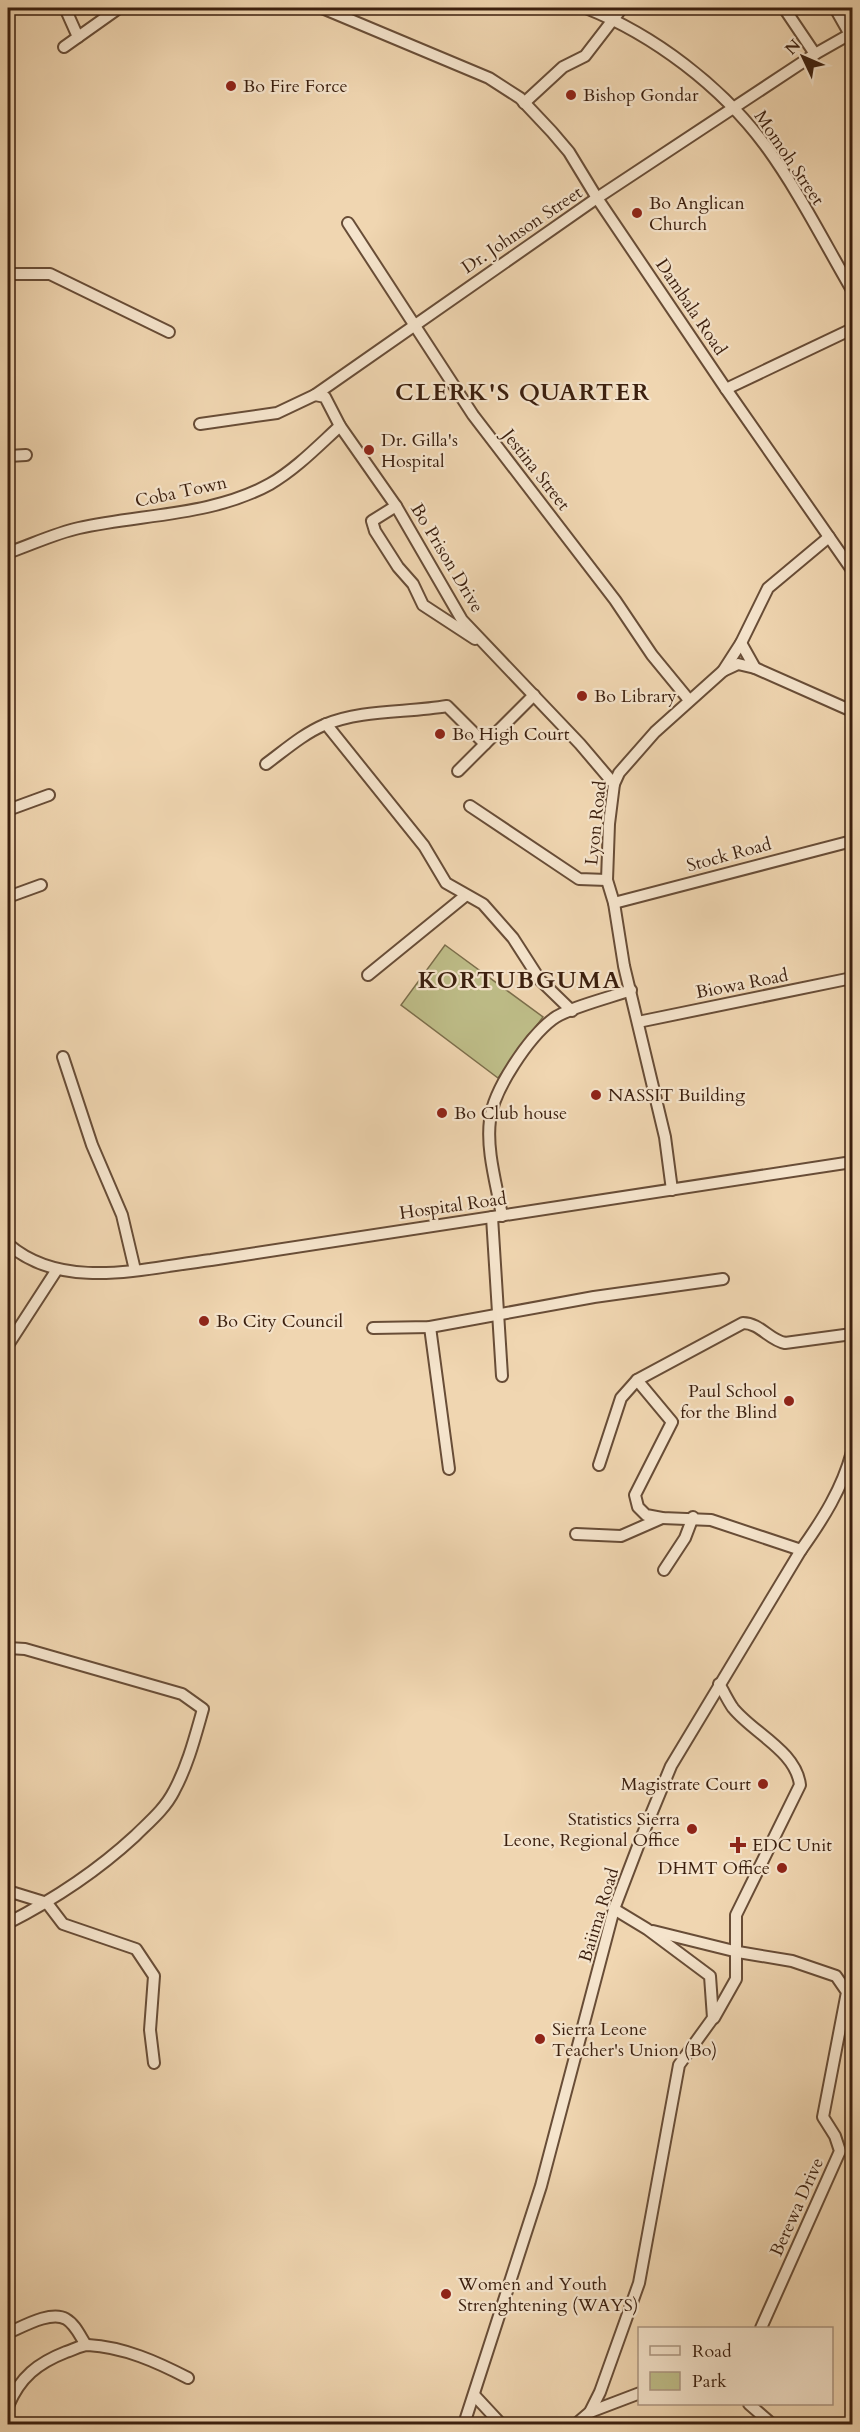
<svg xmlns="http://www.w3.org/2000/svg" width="860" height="2432" font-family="Cardo,serif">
<rect width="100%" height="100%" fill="#f0d6b1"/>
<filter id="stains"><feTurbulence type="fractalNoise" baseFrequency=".00333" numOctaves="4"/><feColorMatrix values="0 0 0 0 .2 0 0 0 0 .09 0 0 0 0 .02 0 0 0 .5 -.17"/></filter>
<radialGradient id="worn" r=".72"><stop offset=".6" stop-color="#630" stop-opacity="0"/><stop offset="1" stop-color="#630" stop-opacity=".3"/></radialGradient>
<polygon fill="#bebd88" stroke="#7c6e4b" stroke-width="1.5" points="445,945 543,1017 498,1078 401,1005"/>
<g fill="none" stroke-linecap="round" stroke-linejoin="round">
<g stroke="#684d37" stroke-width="14">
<g id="minor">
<polyline points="65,8 78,37"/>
<polyline points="322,8 489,78 520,98 552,132 569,152 597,198 726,389 852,570"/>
<path d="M586,8C654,35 721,86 765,145C798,190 824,242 852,290"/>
<polyline points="784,8 815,54"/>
<polyline points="835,8 852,38"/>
<polyline points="64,47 119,8"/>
<polyline points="524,103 563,67 585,56 622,8"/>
<polyline points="348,223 473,415 615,600 652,655 689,700"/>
<polyline points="8,274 50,274 169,332"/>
<polyline points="726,389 852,329"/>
<polyline points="315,395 325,397 340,426 396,506 462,620 580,744 614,784"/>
<polyline points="200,424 277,413 315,395 597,198 815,54 852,33"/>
<polyline points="8,456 26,455"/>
<polyline points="396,506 372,521 375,531 398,567 413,584 423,605 475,639"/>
<path d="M10,552C33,544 56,533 79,528C142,514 212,516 270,484C296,469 318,446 340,426"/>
<polyline points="741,643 755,668"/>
<polyline points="723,671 738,664 755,668 852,711"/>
<polyline points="326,724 424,846 446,883 483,904 513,938 540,980 572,1011"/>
<path d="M266,764C285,750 303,734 324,725C362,709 407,713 447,706L485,744"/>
<polyline points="458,771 534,695"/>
<polyline points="470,806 579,879 607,880"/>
<polyline points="8,810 49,795"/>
<polyline points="8,897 41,885"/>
<polyline points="614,903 852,841"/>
<polyline points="368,975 465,896"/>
<polyline points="638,1022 852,978"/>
<polyline points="63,1057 92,1145 122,1215 135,1270"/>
<polyline points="672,1190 665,1137 624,966 614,903 607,880 609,824 614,784 619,773 655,732 723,671 741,643 768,588 829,537"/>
<path d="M502,1216C497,1186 486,1151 490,1120C493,1090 529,1037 553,1019C567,1008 612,997 631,990"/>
<polyline points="492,1217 502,1376"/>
<path d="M8,1244C63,1292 145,1268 211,1260L852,1162"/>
<polyline points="430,1327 449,1469"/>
<polyline points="373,1328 430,1327 594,1297 723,1279"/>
<polyline points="8,1345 56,1271"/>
<polyline points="637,1380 672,1422 635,1495 638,1507 646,1515 662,1518 711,1520 801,1550"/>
<path d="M599,1465L621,1398L637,1380L743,1323C760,1323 769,1340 785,1343L852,1334"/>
<polyline points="576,1534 621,1536 662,1518"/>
<polyline points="664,1570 685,1538 693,1517"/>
<path d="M8,1648L25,1649L182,1694L203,1709C195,1737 188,1765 174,1791C165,1809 149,1822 135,1836C96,1872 55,1899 8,1923"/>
<polyline points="8,1891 47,1903 63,1924 136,1949 154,1976 150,2030 154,2063"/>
<polyline points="653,1931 738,1952 792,1961 836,1976 847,1992 823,2117 835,2136 840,2151 761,2328"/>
<path d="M714,2018L736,1979V1915L800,1785C796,1751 753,1733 733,1708C728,1701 724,1692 719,1684"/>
<path d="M8,2333C22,2327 51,2310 66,2319C75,2324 80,2336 86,2345"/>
<polyline points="475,2396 501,2424"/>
<polyline points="749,2404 772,2424"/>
<path d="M8,2406C20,2377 38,2363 66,2352C73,2350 81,2345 88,2345C124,2347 157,2362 188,2378"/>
<polyline points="590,2412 640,2393"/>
<path d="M464,2424L541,2186L614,1909L640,1841L671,1766L801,1550C823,1519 842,1489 852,1452"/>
<polyline points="576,2424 590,2412 600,2392 639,2283 679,2065 713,2018 710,1976 647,1929 614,1909"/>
</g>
</g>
<use href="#minor" stroke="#f5e4cc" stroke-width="10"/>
</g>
<g fill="#8f2418" stroke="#f5e4cc" stroke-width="2">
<circle cx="231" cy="86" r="6"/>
<circle cx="571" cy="95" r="6"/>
<circle cx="637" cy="213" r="6"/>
<circle cx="369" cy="450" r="6"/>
<circle cx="582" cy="696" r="6"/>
<circle cx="440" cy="734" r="6"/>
<circle cx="596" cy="1095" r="6"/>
<circle cx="442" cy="1113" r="6"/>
<circle cx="204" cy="1321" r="6"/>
<circle cx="789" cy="1401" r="6"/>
<circle cx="763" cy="1784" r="6"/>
<circle cx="692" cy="1829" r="6"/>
<path d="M735 1836h6v6h6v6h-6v6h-6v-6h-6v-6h6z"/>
<circle cx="782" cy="1868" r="6"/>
<circle cx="540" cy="2039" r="6"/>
<circle cx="446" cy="2294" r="6"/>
</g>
<g text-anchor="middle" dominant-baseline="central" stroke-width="4.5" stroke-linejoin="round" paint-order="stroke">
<g font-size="18" fill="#3b1f0e" stroke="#f5e4cc" text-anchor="start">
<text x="243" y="86">Bo Fire Force</text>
<text x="583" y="95">Bishop Gondar</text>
<text x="649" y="203">Bo Anglican<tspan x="649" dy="21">Church</tspan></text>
<text x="381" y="440">Dr. Gilla's<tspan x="381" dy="21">Hospital</tspan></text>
<text x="594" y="696">Bo Library</text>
<text x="452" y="734">Bo High Court</text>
<text x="608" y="1095">NASSIT Building</text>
<text x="454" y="1113">Bo Club house</text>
<text x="216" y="1321">Bo City Council</text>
<text x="777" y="1391" text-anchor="end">Paul School<tspan x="777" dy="21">for the Blind</tspan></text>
<text x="751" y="1784" text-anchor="end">Magistrate Court</text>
<text x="680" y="1819" text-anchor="end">Statistics Sierra<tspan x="680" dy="21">Leone, Regional Office</tspan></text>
<text x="752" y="1845">EDC Unit</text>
<text x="770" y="1868" text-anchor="end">DHMT Office</text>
<text x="552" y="2029">Sierra Leone<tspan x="552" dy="21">Teacher's Union (Bo)</tspan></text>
<text x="458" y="2284">Women and Youth<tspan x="458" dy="21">Strenghtening (WAYS)</tspan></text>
</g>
<g font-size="18" fill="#3b1f0e" stroke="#f5e4cc">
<text transform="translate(789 158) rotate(56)">Momoh Street</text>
<text transform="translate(522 230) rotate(-34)">Dr. Johnson Street</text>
<text transform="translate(691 307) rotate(56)">Dambala Road</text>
<text transform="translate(536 470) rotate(52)">Jestina Street</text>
<text transform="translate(181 492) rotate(-12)">Coba Town</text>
<text transform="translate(447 558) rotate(59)">Bo Prison Drive</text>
<text transform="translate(596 823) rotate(-84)">Lyon Road</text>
<text transform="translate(729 855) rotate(-15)">Stock Road</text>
<text transform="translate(742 984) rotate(-11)">Biowa Road</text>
<text transform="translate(453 1206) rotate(-8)">Hospital Road</text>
<text transform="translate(599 1915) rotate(-73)">Baiima Road</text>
<text transform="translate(797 2207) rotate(-66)">Berewa Drive</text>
</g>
<g font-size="24" font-weight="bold" letter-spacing="1.5" fill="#3b1f0e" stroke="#f5e4cc">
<text x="523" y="392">CLERK'S QUARTER</text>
<text x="520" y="980">KORTUBGUMA</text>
</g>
</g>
<rect width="860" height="2432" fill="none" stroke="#f0d6b1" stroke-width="30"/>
<rect x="9" y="9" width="842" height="2414" fill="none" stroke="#3b1f0e" stroke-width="3"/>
<rect x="15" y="15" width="830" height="2402" fill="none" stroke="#3b1f0e" stroke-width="1.5"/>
<rect x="638" y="2327" width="195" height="78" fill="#f5e4cc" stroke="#ab9580" stroke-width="1.5"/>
<rect x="650" y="2346" width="30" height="9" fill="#f5e4cc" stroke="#ab9580" stroke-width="1.5"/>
<text x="692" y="2357" font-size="18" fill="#3b1f0e">Road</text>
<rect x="650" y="2372" width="30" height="18" fill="#bebd88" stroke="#ab9580" stroke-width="1.5"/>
<text x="692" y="2387" font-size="18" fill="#3b1f0e">Park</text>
<g transform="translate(803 57) rotate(314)" stroke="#f5e4cc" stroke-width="4.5" paint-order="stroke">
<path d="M0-4.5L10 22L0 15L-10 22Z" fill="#3b1f0e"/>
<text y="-9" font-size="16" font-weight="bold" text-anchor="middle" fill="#3b1f0e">N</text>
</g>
<rect width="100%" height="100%" filter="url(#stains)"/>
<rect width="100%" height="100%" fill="url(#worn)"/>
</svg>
